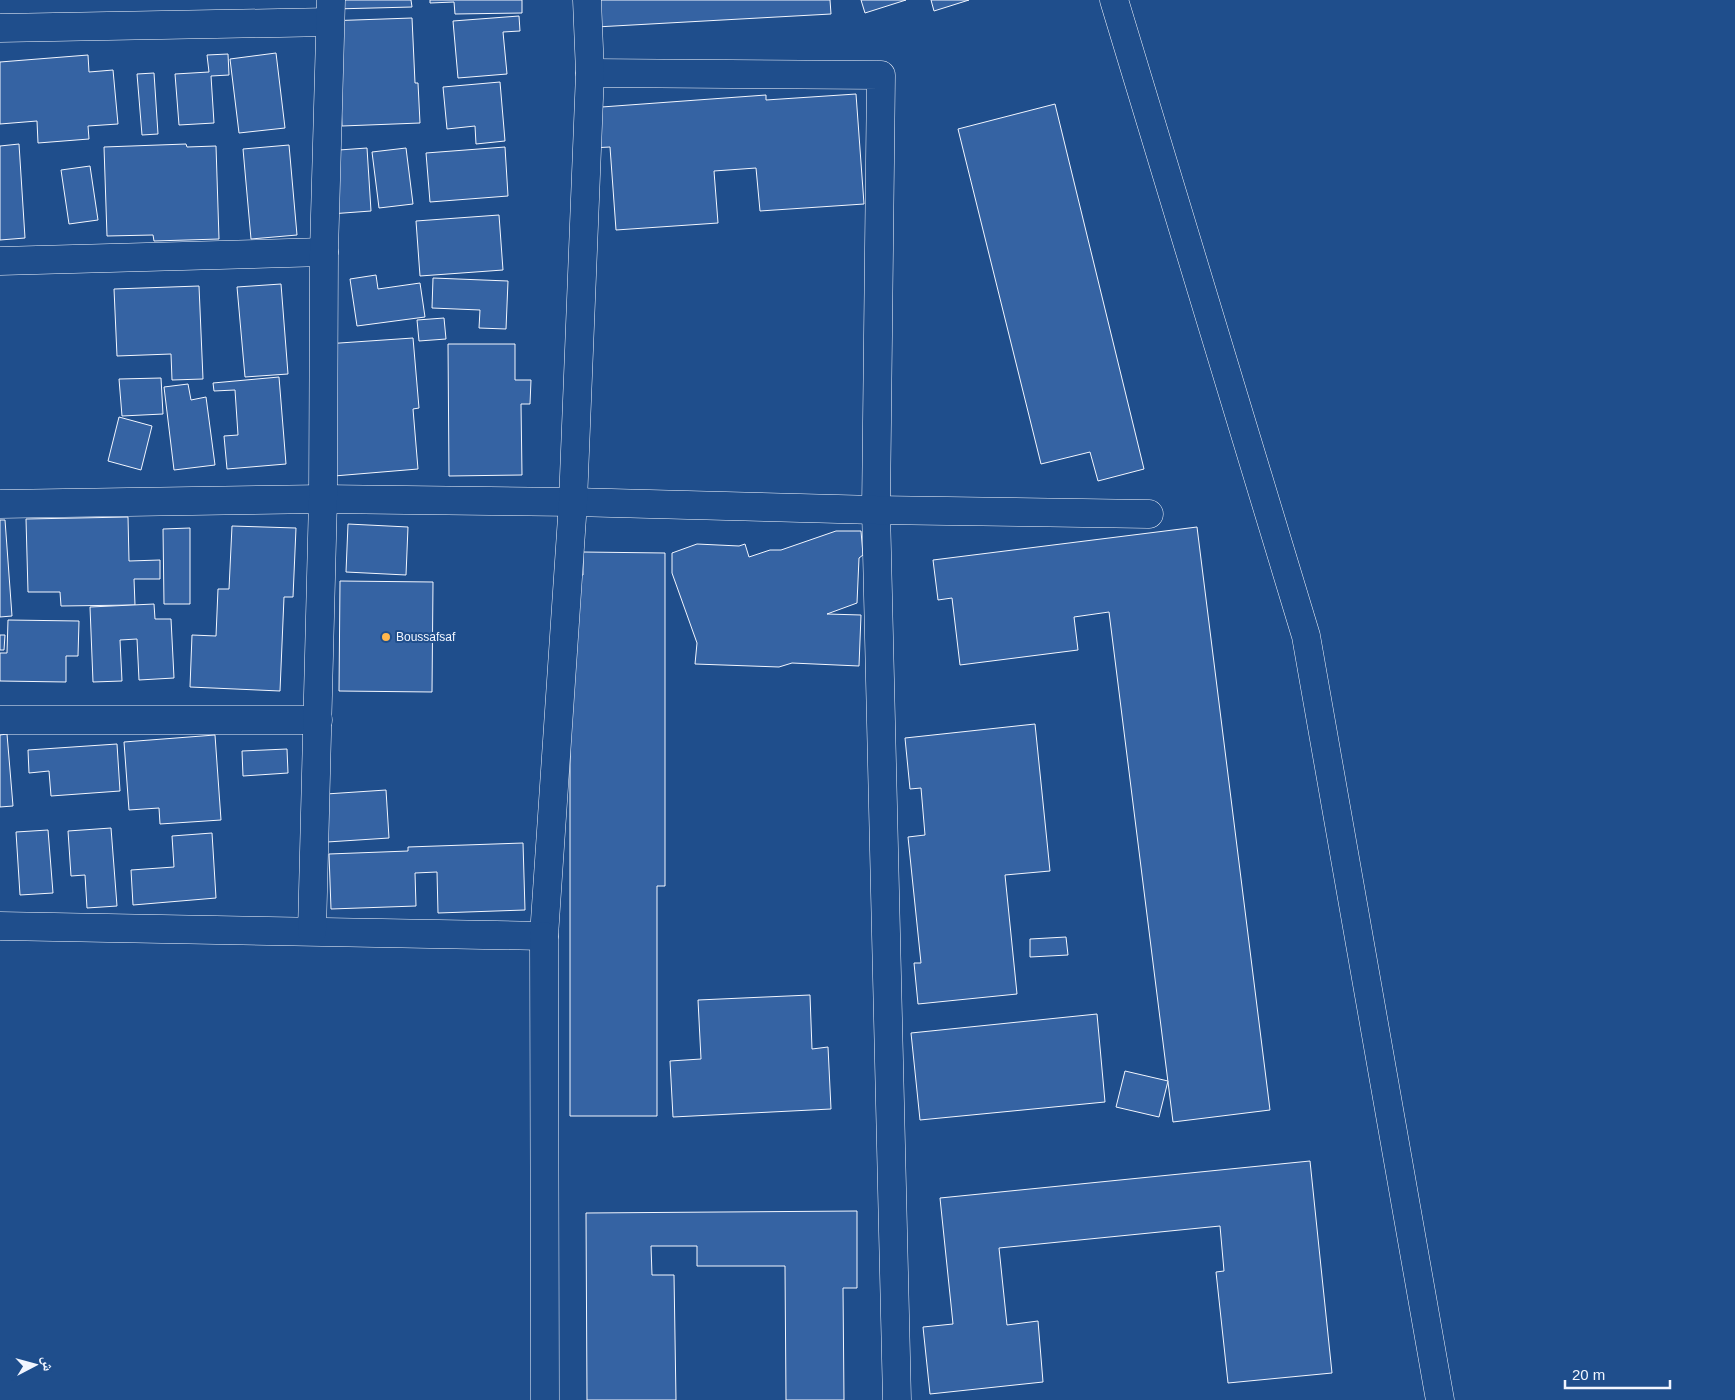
<svg xmlns="http://www.w3.org/2000/svg" width="1735" height="1400" font-family="Arial,'Noto Naskh Arabic',sans-serif">
<rect width="100%" height="100%" fill="#1f4e8c"/>
<g fill="#3563a3" stroke="#f2f6ff">
<polygon points="334,0 411,0 412,7 334,9"/>
<polygon points="430,0 522,0 522,13 455,14 454,2 430,3"/>
<polygon points="596,0 830,0 831,14 596,27"/>
<polygon points="861,0 906,0 865,13"/>
<polygon points="931,0 969,0 934,11"/>
<polygon points="519,16 520,31 503,32 507,74 458,78 453,21"/>
<polygon points="412,18 415,83 418,83 420,123 342,126 341,101 326,21"/>
<polygon points="276,53 285,128 239,133 230,59"/>
<polygon points="228,54 229,75 211,76 214,123 179,125 175,74 209,72 207,55"/>
<polygon points="88,55 89,72 113,70 118,124 88,126 89,139 38,143 37,121 0,124 0,62"/>
<polygon points="154,73 158,134 142,135 137,74"/>
<polygon points="500,82 505,141 476,144 475,126 447,129 443,87"/>
<polygon points="856,94 864,204 760,211 756,168 714,171 718,223 616,230 610,147 591,148 588,108 766,95 766,100"/>
<polygon points="1055,104 1144,469 1098,481 1090,452 1041,464 958,129"/>
<polygon points="19,144 25,238 0,240 0,146"/>
<polygon points="186,144 187,147 216,146 219,239 154,241 153,235 107,236 104,147"/>
<polygon points="289,145 297,235 251,239 243,149"/>
<polygon points="505,147 508,196 430,202 426,153"/>
<polygon points="367,148 371,211 330,214 325,151"/>
<polygon points="406,148 413,204 379,208 372,152"/>
<polygon points="90,166 98,220 69,224 61,170"/>
<polygon points="499,215 503,270 420,276 416,221"/>
<polygon points="376,275 378,289 420,283 425,317 357,326 350,279"/>
<polygon points="433,278 508,281 506,329 479,328 480,310 432,308"/>
<polygon points="281,284 288,374 245,377 237,287"/>
<polygon points="199,286 203,379 172,380 171,354 117,356 114,289"/>
<polygon points="444,318 446,339 419,341 417,320"/>
<polygon points="413,338 419,408 413,409 418,469 334,476 325,344"/>
<polygon points="448,344 515,344 515,380 531,380 530,404 521,404 522,475 449,476"/>
<polygon points="279,377 286,464 227,469 224,436 238,435 235,390 214,391 213,383"/>
<polygon points="161,378 163,414 122,416 119,379"/>
<polygon points="188,384 191,400 206,397 215,465 174,470 164,387"/>
<polygon points="119,417 152,426 141,470 108,461"/>
<polygon points="128,517 129,561 160,560 160,579 134,579 135,605 61,606 60,592 28,592 26,519"/>
<polygon points="0,520 5,520 12,616 0,617"/>
<polygon points="348,524 408,527 406,575 346,572"/>
<polygon points="232,526 296,528 293,597 284,597 280,691 190,687 192,635 216,636 218,589 229,589"/>
<polygon points="1197,527 1270,1110 1173,1122 1109,612 1074,617 1078,650 960,665 952,598 938,600 933,560"/>
<polygon points="190,528 190,604 164,604 163,529"/>
<polygon points="836,531 861,531 863,555 859,558 857,603 827,614 861,615 859,666 792,663 779,667 695,664 697,643 672,573 672,553 697,544 739,546 745,544 749,557 770,550 781,550"/>
<polygon points="583,552 665,553 665,886 657,886 657,1116 570,1116 570,654 565,575 583,575"/>
<polygon points="340,581 433,582 432,692 339,691"/>
<polygon points="154,604 155,619 171,619 174,678 139,680 137,639 120,640 122,681 93,682 90,607"/>
<polygon points="8,620 79,621 78,656 66,656 66,682 0,681 0,653 7,653"/>
<polygon points="0,635 5,635 4,650 0,650"/>
<polygon points="1035,724 1050,871 1005,875 1017,994 918,1004 914,963 921,963 908,837 925,835 921,788 910,789 905,738"/>
<polygon points="7,734 13,806 0,807 0,735"/>
<polygon points="215,735 221,820 160,824 159,808 129,810 124,742"/>
<polygon points="117,744 120,791 51,796 49,771 29,773 28,750"/>
<polygon points="287,749 288,773 243,776 242,751"/>
<polygon points="386,790 389,838 327,842 311,795"/>
<polygon points="111,828 117,906 87,908 85,875 71,876 68,831"/>
<polygon points="48,830 53,893 20,895 16,832"/>
<polygon points="212,833 216,898 133,905 131,870 174,867 172,836"/>
<polygon points="523,843 525,910 438,913 437,872 415,873 416,906 331,909 329,854 408,851 408,847"/>
<polygon points="1066,937 1068,955 1030,957 1030,939"/>
<polygon points="810,995 812,1049 828,1047 831,1109 673,1117 670,1061 701,1059 698,1000"/>
<polygon points="1097,1014 1105,1102 920,1120 911,1033"/>
<polygon points="1125,1071 1168,1081 1159,1117 1116,1107"/>
<polygon points="1310,1161 1332,1373 1228,1383 1216,1272 1224,1271 1220,1226 999,1248 1007,1325 1038,1321 1043,1382 930,1394 923,1327 953,1324 940,1198"/>
<polygon points="857,1211 857,1288 843,1288 844,1400 786,1400 785,1266 697,1266 697,1246 651,1246 652,1275 674,1275 676,1400 587,1400 586,1213"/>
</g>
<g fill="none" stroke-linecap="round" stroke-linejoin="round">
<g stroke="#f2f6ff" stroke-width="29">
<g id="street">
<polyline points="1114,0 1306,636 1440,1400"/>
<polyline points="0,28 330,22"/>
<polyline points="590,73 881,75 876,510 897,1400"/>
<polyline points="0,261 324,252"/>
<polyline points="0,504 323,499 573,502 876,510 1149,514"/>
<polyline points="0,720 318,720"/>
<polyline points="0,926 544,936 573,502 590,73 587,0"/>
<polyline points="312,931 323,499 324,252 331,0"/>
<polyline points="544,936 545,1400"/>
</g>
</g>
<use href="#street" stroke="#1f4e8c" stroke-width="28"/>
</g>
<circle fill="#ffb74d" stroke="#1f4e8c" stroke-width="2" cx="386" cy="637" r="5"/>
<g text-anchor="middle" dominant-baseline="central" stroke-width="4" stroke-linejoin="round" paint-order="stroke">
<g font-size="12" fill="#f2f6ff" stroke="#1f4e8c" text-anchor="start">
<text x="396" y="637">Boussafsaf</text>
</g>
</g>
<g transform="translate(35 1365) rotate(84)" stroke="#1f4e8c" stroke-width="4" paint-order="stroke">
<path d="M0-4L9 19L0 12L-9 19Z" fill="#f2f6ff"/>
<text y="-8" font-size="14" font-weight="bold" text-anchor="middle" fill="#f2f6ff">ش</text>
</g>
<path d="M1565 1380v8h105v-8" fill="none" stroke="#f2f6ff" stroke-width="2.5"/>
<text x="1572" y="1380" font-size="15" fill="#f2f6ff" stroke="#1f4e8c" stroke-width="4" paint-order="stroke">20 m</text>
</svg>
